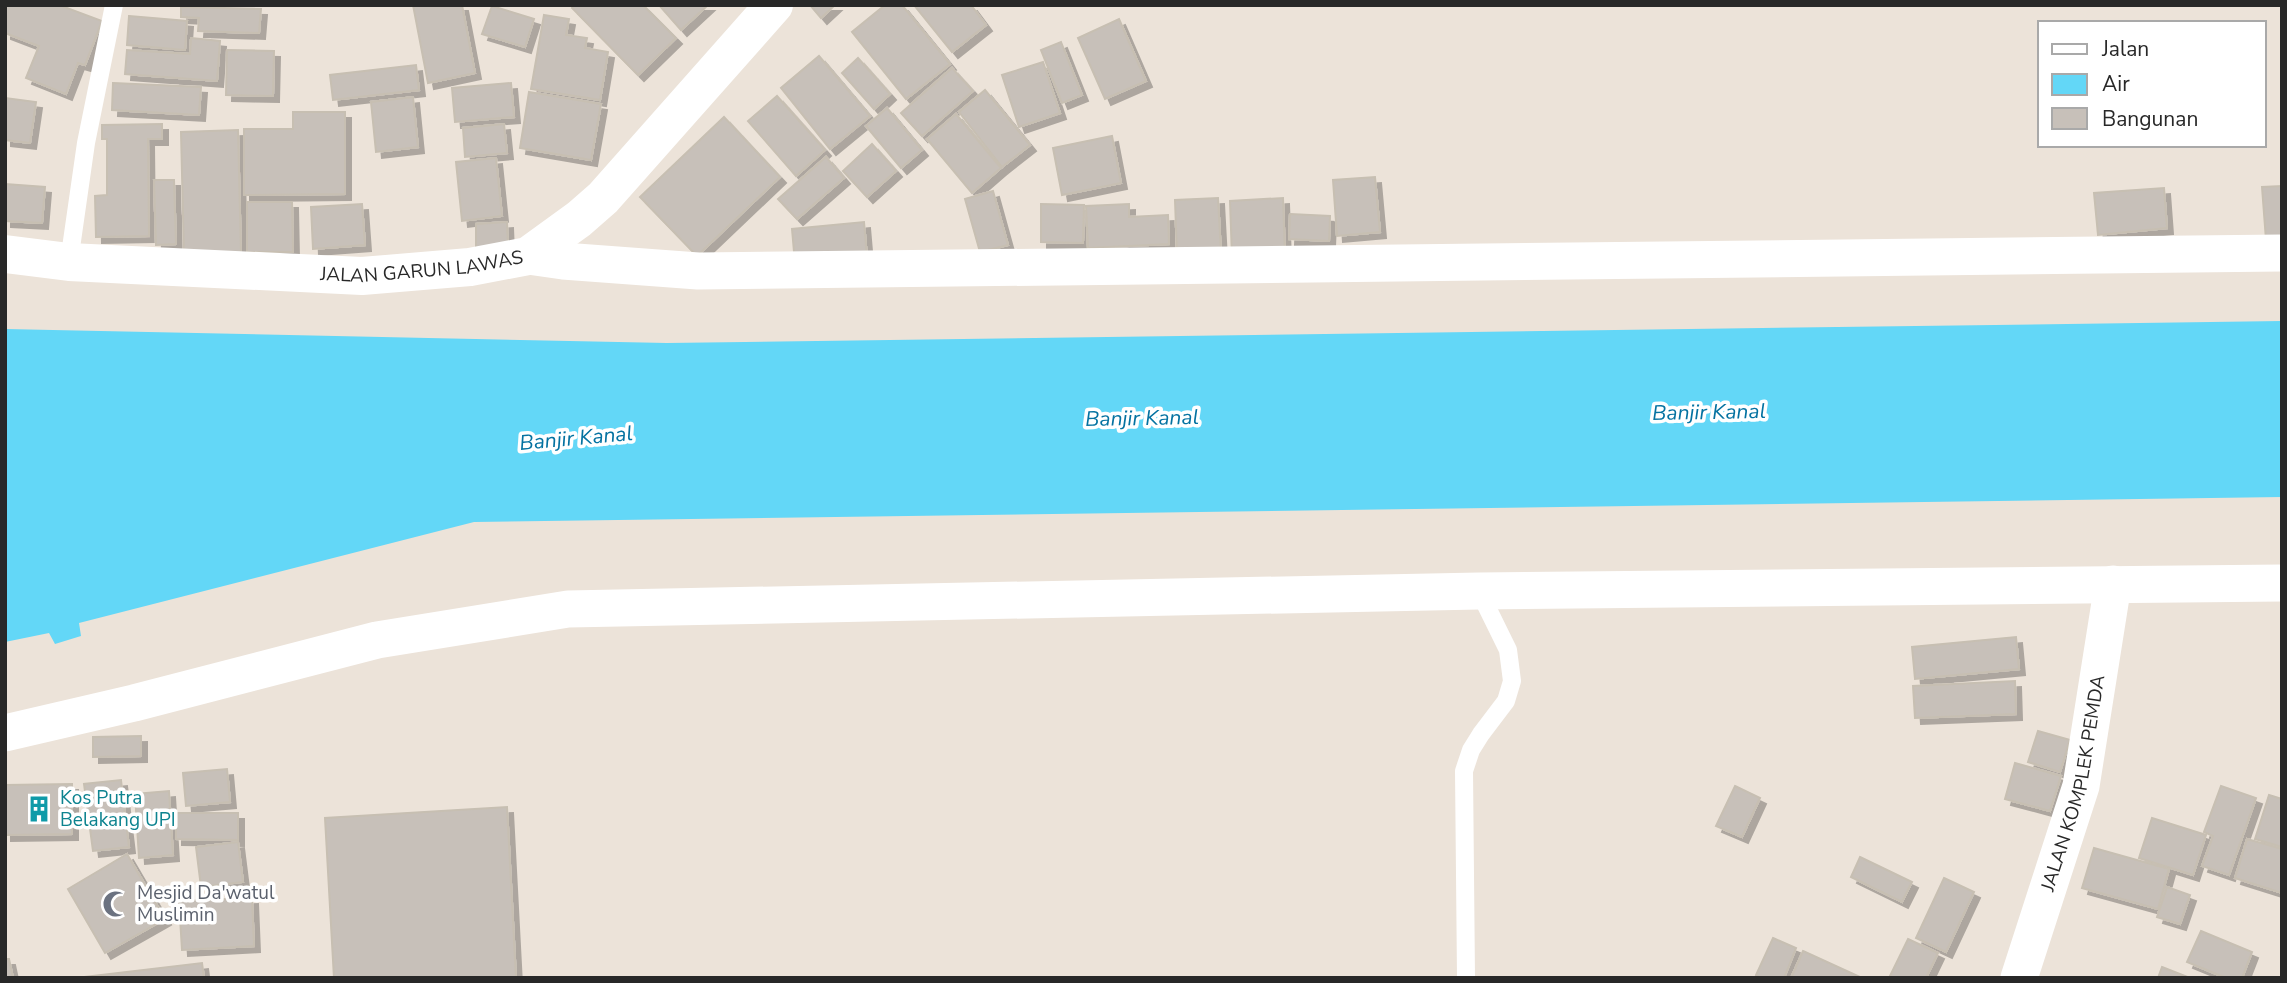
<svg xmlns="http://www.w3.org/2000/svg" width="2287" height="983" font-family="'Nunito Sans',sans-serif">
<defs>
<filter id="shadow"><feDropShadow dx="6" dy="6" stdDeviation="0" flood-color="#0004"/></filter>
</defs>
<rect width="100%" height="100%" fill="#ece3d9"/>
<polygon fill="#63d7f7" points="2282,321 2282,497 474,522 79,623 81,636 55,644 49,633 5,642 5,329 667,343"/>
<g fill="#c7c0b9" stroke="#c7bfb2" stroke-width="2" filter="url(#shadow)">
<polygon points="5,5 59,5 102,21 85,65 78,63 66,94 26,78 39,46 5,33"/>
<polygon points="413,5 462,5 475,73 428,83"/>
<polygon points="574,5 643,5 676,38 638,75 572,8"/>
<polygon points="659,5 708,5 681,30"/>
<polygon points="810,5 835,5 821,18"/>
<polygon points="885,5 902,5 950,64 906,99 852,32"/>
<polygon points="914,5 971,5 986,25 952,52"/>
<polygon points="492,6 534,19 525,47 482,34"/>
<polygon points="181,7 261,9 259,33 198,31 199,18 181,17"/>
<polygon points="544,15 569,19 566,35 587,38 585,48 608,52 600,100 531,89"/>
<polygon points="129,16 187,21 185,50 127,45"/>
<polygon points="1119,19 1146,81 1105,99 1078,38"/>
<polygon points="191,38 220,41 217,81 125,74 127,50 190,54"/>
<polygon points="1061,42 1082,95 1062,103 1041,50"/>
<polygon points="227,50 274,51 273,96 226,95"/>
<polygon points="819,56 870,116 830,149 781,88"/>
<polygon points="858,58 890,94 874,109 842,73"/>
<polygon points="1043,62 1060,113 1019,127 1002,75"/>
<polygon points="416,65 419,90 333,100 330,75"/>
<polygon points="952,68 973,91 922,136 901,113"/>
<polygon points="113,83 201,87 199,115 112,110"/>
<polygon points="511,83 514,117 455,122 452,88"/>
<polygon points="985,90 1030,145 1002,167 959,112"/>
<polygon points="529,92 601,104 591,160 520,148"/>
<polygon points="777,96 825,150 796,176 748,121"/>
<polygon points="413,97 418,147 376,152 371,102"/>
<polygon points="5,98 36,102 30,143 5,140"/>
<polygon points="887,108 922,150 901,168 866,126"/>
<polygon points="293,112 345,112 345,194 244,195 244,129 293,129"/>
<polygon points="956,114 1001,168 972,193 927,139"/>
<polygon points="724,117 780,177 697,256 640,197"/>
<polygon points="162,124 162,139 148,139 149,236 96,237 95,196 107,195 107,139 102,139 102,125"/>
<polygon points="504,124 507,153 465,157 463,128"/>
<polygon points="238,130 241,255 184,256 181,132"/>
<polygon points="1112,136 1121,183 1062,195 1053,148"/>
<polygon points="872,144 896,171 867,197 843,171"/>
<polygon points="826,157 844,178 797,219 778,199"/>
<polygon points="496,158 502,216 462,221 456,162"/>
<polygon points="1375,177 1380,232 1337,236 1333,180"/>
<polygon points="154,180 174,180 176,244 156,245"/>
<polygon points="5,184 45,187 42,223 5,221"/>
<polygon points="2282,186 2282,238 2266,240 2262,187"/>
<polygon points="2164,188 2167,228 2098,235 2094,193"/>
<polygon points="993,191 1008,245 980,252 965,199"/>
<polygon points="1218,198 1221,253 1177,256 1175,200"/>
<polygon points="1283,198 1285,255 1232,257 1230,201"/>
<polygon points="247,202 292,202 293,252 247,252"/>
<polygon points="362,204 365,245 313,249 311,207"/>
<polygon points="1041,204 1084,205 1083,243 1041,242"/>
<polygon points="1129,204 1129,217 1168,215 1169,244 1088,248 1086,206"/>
<polygon points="1290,214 1330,216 1329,241 1289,239"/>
<polygon points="507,222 508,246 476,248 476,224"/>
<polygon points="864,222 867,257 795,263 792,229"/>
<polygon points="2016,637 2019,669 1915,679 1912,647"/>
<polygon points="2015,681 2016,714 1915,718 1913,686"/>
<polygon points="2038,731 2070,740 2060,772 2028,762"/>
<polygon points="141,736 141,756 93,757 93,737"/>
<polygon points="2015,763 2061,776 2050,811 2005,799"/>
<polygon points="227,769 230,802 186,806 183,773"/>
<polygon points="121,780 129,847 93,851 84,784"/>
<polygon points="72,784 72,834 5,835 5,785"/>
<polygon points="1735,786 1760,798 1742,837 1716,826"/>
<polygon points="2221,786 2256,798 2229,875 2202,866 2213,836 2204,832"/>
<polygon points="169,791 173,855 139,858 135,794"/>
<polygon points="2269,795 2282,799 2282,847 2255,839"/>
<polygon points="507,807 516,978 334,978 325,818"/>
<polygon points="176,813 238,813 238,840 176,839"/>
<polygon points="2152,818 2206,835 2193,875 2139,858"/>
<polygon points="2247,839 2282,849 2282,893 2235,878"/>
<polygon points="238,842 243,882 201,887 196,847"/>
<polygon points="2094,848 2169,869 2158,909 2082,888"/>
<polygon points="127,854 165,919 105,953 68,889"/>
<polygon points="1860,857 1912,882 1902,902 1851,877"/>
<polygon points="1944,878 1974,892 1946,952 1916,938"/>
<polygon points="2167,887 2190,895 2180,924 2157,917"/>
<polygon points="252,898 254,946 182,950 179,901"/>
<polygon points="2201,931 2252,952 2242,978 2226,978 2187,962"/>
<polygon points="1773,938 1796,948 1784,978 1761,978 1756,975"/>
<polygon points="1908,939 1938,953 1926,978 1889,978"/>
<polygon points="1803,951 1862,978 1791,978"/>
<polygon points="5,959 9,959 13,978 5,978"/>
<polygon points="202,963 204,978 85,978 85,977"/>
<polygon points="2162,967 2190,978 2158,978"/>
</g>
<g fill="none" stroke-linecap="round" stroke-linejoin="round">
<g stroke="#fff" stroke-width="18">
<polyline points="69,262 86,143 114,5"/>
<polyline points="1466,978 1464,771 1471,750 1481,734 1506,701 1512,681 1508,650 1479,591"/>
</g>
<g stroke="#fff" stroke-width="37">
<polyline points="528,256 563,261 698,271 2282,253"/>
<polyline points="5,733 134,703 377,640 568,609 1479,591 2282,583"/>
<path id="s1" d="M2019,978L2081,786L2113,584"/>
</g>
<path stroke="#fff" stroke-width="38" id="s2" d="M5,254L69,262L362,276L470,267L528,256L579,219L603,198L774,5"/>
</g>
<defs>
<g id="building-bare" transform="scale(2.1)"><path d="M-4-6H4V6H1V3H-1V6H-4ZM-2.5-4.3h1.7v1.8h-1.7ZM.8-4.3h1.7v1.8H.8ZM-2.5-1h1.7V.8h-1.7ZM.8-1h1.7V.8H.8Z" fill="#0f9aa8" stroke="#fff" stroke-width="2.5" paint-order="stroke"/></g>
<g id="mosque-bare" transform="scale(2.1)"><path d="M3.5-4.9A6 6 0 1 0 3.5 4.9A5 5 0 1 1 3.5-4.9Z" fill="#6b7280" stroke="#fff" stroke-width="2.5" paint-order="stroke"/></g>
</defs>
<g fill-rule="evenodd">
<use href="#building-bare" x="39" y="809"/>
<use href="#mosque-bare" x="116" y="904"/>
</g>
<g text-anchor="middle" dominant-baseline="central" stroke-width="7" stroke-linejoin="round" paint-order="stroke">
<g font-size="19" fill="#282828" stroke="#fff">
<text stroke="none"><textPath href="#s2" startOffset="418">JALAN GARUN LAWAS</textPath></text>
<text stroke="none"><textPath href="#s1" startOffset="203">JALAN KOMPLEK PEMDA</textPath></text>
</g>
<g font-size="19" fill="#0d838f" stroke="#fff" text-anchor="start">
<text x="60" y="798">Kos Putra<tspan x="60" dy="22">Belakang UPI</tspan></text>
</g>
<g font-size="19" fill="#5b616d" stroke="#fff" text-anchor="start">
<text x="137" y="893">Mesjid Da'watul<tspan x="137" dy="22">Muslimin</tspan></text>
</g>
<g font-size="21" font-style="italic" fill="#0472a1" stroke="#fff">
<text transform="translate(1709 412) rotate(-1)">Banjir Kanal</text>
<text transform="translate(1142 418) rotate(-1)">Banjir Kanal</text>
<text transform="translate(576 438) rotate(-5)">Banjir Kanal</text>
</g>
</g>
<rect width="2287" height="983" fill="none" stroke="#282828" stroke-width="14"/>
<rect x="2038" y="21" width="228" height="126" fill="#ffffff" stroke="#a9a9a9" stroke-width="2"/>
<rect x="2052" y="44" width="35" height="10" fill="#ffffff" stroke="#a9a9a9" stroke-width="2"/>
<text x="2102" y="56" font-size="21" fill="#282828">Jalan</text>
<rect x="2052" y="74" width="35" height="21" fill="#63d7f7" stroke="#a9a9a9" stroke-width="2"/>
<text x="2102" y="91" font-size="21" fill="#282828">Air</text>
<rect x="2052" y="108" width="35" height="21" fill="#c7c0b9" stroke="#a9a9a9" stroke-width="2"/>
<text x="2102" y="126" font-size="21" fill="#282828">Bangunan</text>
</svg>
